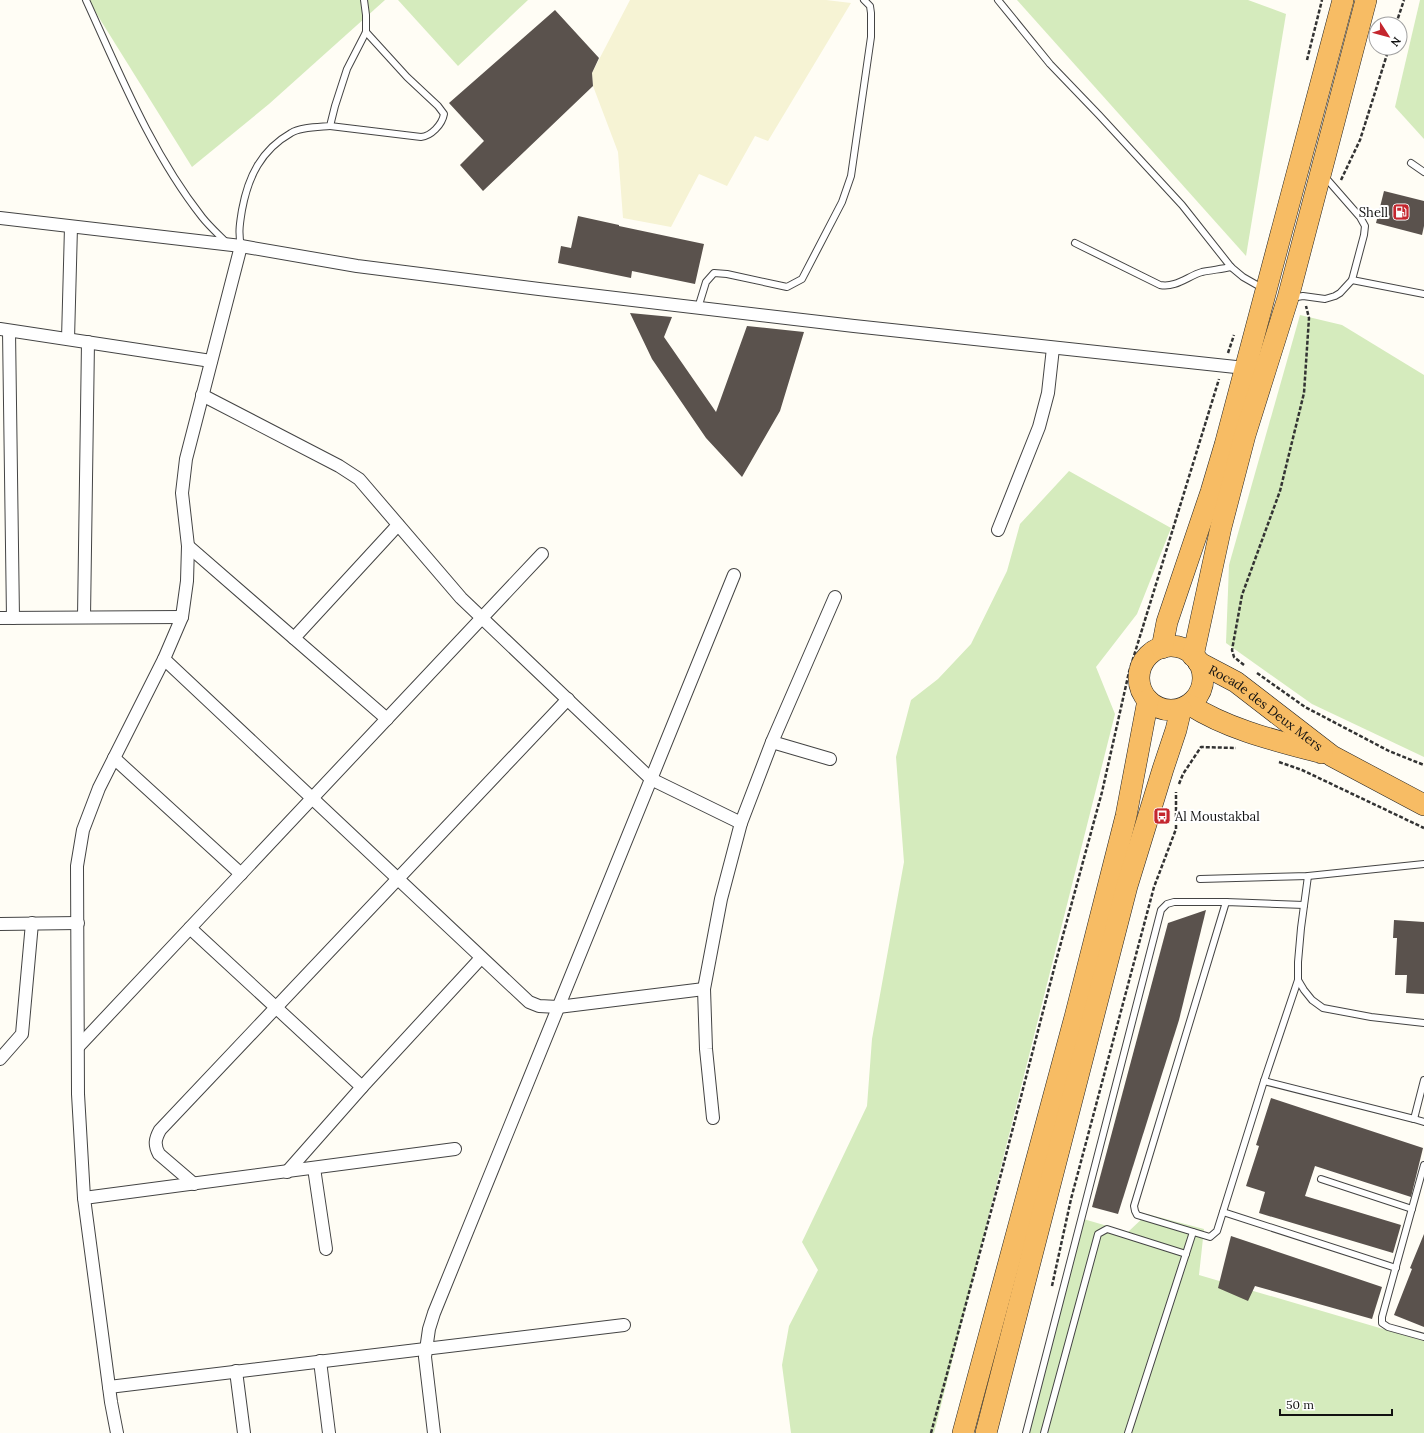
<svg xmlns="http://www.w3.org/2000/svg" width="1424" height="1433" font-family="Lora,serif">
<rect width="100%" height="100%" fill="#fffdf5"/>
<polygon fill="#f6f3d4" points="630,0 826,0 851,3 768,141 755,136 727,186 699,174 671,227 623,218 618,152 593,86 592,73"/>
<g fill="#d5ebbd">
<polygon points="88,0 385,0 269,104 192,167"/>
<polygon points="398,0 528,0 458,66"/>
<polygon points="1017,0 1248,0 1286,14 1246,256"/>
<polygon points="1420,0 1424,0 1424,139 1395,107"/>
<polygon points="1300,315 1342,325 1424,375 1424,757 1312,704 1226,643 1229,565"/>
<polygon points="1069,471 1171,528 1137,614 1096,667 1115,714 934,1433 791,1433 782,1365 789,1326 818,1270 802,1242 867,1106 872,1039 904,862 896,757 911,700 938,679 971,644 1007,571 1020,524"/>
<polygon points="1147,1214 1204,1229 1199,1275 1424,1341 1424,1433 1028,1433 1080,1218 1128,1232"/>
</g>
<g fill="#5a524d">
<polygon points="555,10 599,58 592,73 593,86 483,191 460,165 484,141 449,103"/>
<polygon points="1384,191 1424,201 1424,226 1422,235 1376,223"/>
<polygon points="578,216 619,225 619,226 704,244 695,284 632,271 631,278 558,263 561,246 571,248"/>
<polygon points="630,313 672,317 664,337 716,412 747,326 804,332 780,411 742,477 706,438 652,359"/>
<polygon points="1206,910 1179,1020 1118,1214 1092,1207 1168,923"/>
<polygon points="1394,920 1424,922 1424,994 1406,993 1407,975 1395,975 1397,938 1393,938"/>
<polygon points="1271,1098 1423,1148 1411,1197 1315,1166 1305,1196 1401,1225 1393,1253 1259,1213 1265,1192 1246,1186 1259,1146 1256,1145"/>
<polygon points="1424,1234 1424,1327 1394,1315 1412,1269 1410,1268"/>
<polygon points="1231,1236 1382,1287 1372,1319 1255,1286 1248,1301 1218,1288"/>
</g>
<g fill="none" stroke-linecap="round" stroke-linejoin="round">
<g stroke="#444" stroke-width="8">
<g id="service">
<path d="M86,0C120,74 151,152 202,217C209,226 218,234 227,243"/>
<polyline points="998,0 1050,64 1099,115 1182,205 1231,267 1243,277 1264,289"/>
<path d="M330,126L421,137C431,136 442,125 444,114L438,106L407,77L366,32"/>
<polyline points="1411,163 1424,172"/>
<path d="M1075,243L1160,285C1176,288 1188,276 1202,272C1212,270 1222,269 1231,267"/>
<path d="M241,246C238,232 240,223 242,210C248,177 261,150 291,133C300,127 319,127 330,126L335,106L347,69L366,32V15L364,0"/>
<polyline points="1352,280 1424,294"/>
<polyline points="1291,298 1303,296 1325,299 1335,296 1340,293 1352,280 1364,235 1365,226 1360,217 1325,177"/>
<polyline points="698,308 706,282 714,273 727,274 787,287 802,279 842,202 851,176 871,37 871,13 870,6 864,0"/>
<polyline points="1308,876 1301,928 1298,962 1298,980 1304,990 1312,1000 1323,1008 1371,1017 1424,1023"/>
<polyline points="1200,879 1308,876 1424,864"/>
<polyline points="1298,980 1264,1081 1217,1231 1210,1237 1137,1215 1135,1211 1134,1206 1226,902 1304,905"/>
<polyline points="1264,1081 1414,1119 1424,1080"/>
<polyline points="1414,1119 1424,1122"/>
<polyline points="1424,1165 1382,1317 1382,1323 1388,1327 1424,1337"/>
<polyline points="1321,1179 1412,1209"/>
<polyline points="1223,1212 1396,1268"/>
<polyline points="1026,1433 1161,910 1167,904 1174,902 1226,902"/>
<polyline points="1044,1433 1098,1234 1107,1229 1186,1254"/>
<polyline points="1128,1433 1193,1232"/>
</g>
</g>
<g stroke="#444" stroke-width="14">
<g id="minor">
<polyline points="0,218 241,246 357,266 539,289 854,326 1245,368"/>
<polyline points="0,329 211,361"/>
<polyline points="9,331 13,618"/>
<polyline points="68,339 71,227"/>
<polyline points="202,395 339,466 359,479 461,598 651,779 741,823"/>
<polyline points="998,530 1039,427 1048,393 1053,348"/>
<polyline points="188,546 387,719"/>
<polyline points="84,617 88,342"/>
<polyline points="0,618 182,617"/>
<polyline points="294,638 398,525"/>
<polyline points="164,659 529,1002 539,1006 558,1007 704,989"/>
<polyline points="772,742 830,759"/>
<polyline points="114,758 241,874"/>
<polyline points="0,924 78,923"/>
<polyline points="190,928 362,1087"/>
<polyline points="78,1047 542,554"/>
<polyline points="0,1059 22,1034 32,923"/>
<polyline points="713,1118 706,1049 704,989 721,899 741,823 772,742 835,597"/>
<polyline points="314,1168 326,1249"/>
<polyline points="287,1172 362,1087 481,958"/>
<path d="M194,1184L159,1154C154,1145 155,1139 160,1130L568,699"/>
<polyline points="84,1198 455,1149"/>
<polyline points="320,1361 329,1433"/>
<polyline points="236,1371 244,1433"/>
<polyline points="109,1387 624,1325"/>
<polyline points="117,1433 111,1402 84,1198 78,1094 77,866 83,830 99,788 164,659 182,617 187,581 188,546 182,493 186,459 241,246"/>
<polyline points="434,1433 425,1357 429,1329 434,1313 734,575"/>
</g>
</g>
<g stroke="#222" stroke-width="22">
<g id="trunk">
<circle cx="1171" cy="678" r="32"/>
<polyline points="1162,648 1167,622 1211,492 1225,445 1343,0"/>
<polyline points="1193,656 1221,527 1245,435 1288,298 1366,0"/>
<path id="s1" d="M1198,662L1236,682L1332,756L1424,805"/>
<path d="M1190,705C1229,730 1277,741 1322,753"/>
<polyline points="963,1433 1075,1017 1126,816 1148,700"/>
<polyline points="986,1433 1127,886 1163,769 1176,730 1181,709"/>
</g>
</g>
<g stroke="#333" stroke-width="2.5" stroke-dasharray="4 2" stroke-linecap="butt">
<polyline points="1396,24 1404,0"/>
<polyline points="1307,60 1322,0"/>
<polyline points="1341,180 1360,140 1389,48"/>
<polyline points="1228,353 1234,335"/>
<polyline points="1244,665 1234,657 1232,650 1242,595 1280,491 1304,393 1309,318 1306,306"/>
<polyline points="1257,673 1305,707 1389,751 1424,765"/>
<polyline points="1279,762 1302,770 1424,828"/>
<polyline points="1179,784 1183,774 1201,747 1236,748"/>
<polyline points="1052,1286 1071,1199 1154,887 1176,829 1176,792"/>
<polyline points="931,1433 1000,1178 1056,961 1102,792 1129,672 1219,379"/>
</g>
<use href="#service" stroke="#fff" stroke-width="6"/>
<use href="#minor" stroke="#fff" stroke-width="12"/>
<use href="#trunk" stroke="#f7bc64" stroke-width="21"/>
</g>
<defs>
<g id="fuel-square" transform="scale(0.9)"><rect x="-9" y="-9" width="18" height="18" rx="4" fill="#c4262e" stroke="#fff"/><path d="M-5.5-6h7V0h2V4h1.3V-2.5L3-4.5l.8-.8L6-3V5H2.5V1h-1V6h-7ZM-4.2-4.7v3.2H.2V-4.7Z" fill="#fff"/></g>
<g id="bus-square" transform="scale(0.9)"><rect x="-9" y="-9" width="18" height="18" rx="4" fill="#c4262e" stroke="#fff"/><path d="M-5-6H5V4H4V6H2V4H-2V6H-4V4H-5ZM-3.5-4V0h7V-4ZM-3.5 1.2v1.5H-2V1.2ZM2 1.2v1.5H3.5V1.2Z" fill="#fff"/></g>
</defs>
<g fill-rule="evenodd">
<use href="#fuel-square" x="1401" y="212"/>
<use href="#bus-square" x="1162" y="816"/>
</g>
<g text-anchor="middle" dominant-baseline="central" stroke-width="4" stroke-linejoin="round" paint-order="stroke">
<g font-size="13" fill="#111" stroke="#fff" text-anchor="end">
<text x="1388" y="212">Shell</text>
<text x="1175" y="816" text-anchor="start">Al Moustakbal</text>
</g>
<g font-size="13" fill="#111" stroke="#fff">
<text stroke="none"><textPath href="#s1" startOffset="82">Rocade des Deux Mers</textPath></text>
</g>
</g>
<g transform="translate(1388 36) rotate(126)"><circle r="19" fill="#ffffff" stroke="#a0a0a0"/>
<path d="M0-3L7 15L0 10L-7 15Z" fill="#c4262e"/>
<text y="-6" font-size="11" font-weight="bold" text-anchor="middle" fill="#111111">N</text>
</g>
<path d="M1280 1409v6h112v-6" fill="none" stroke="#111111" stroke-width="2"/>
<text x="1286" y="1409" font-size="12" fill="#111111" stroke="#ffffff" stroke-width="3" paint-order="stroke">50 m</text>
</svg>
